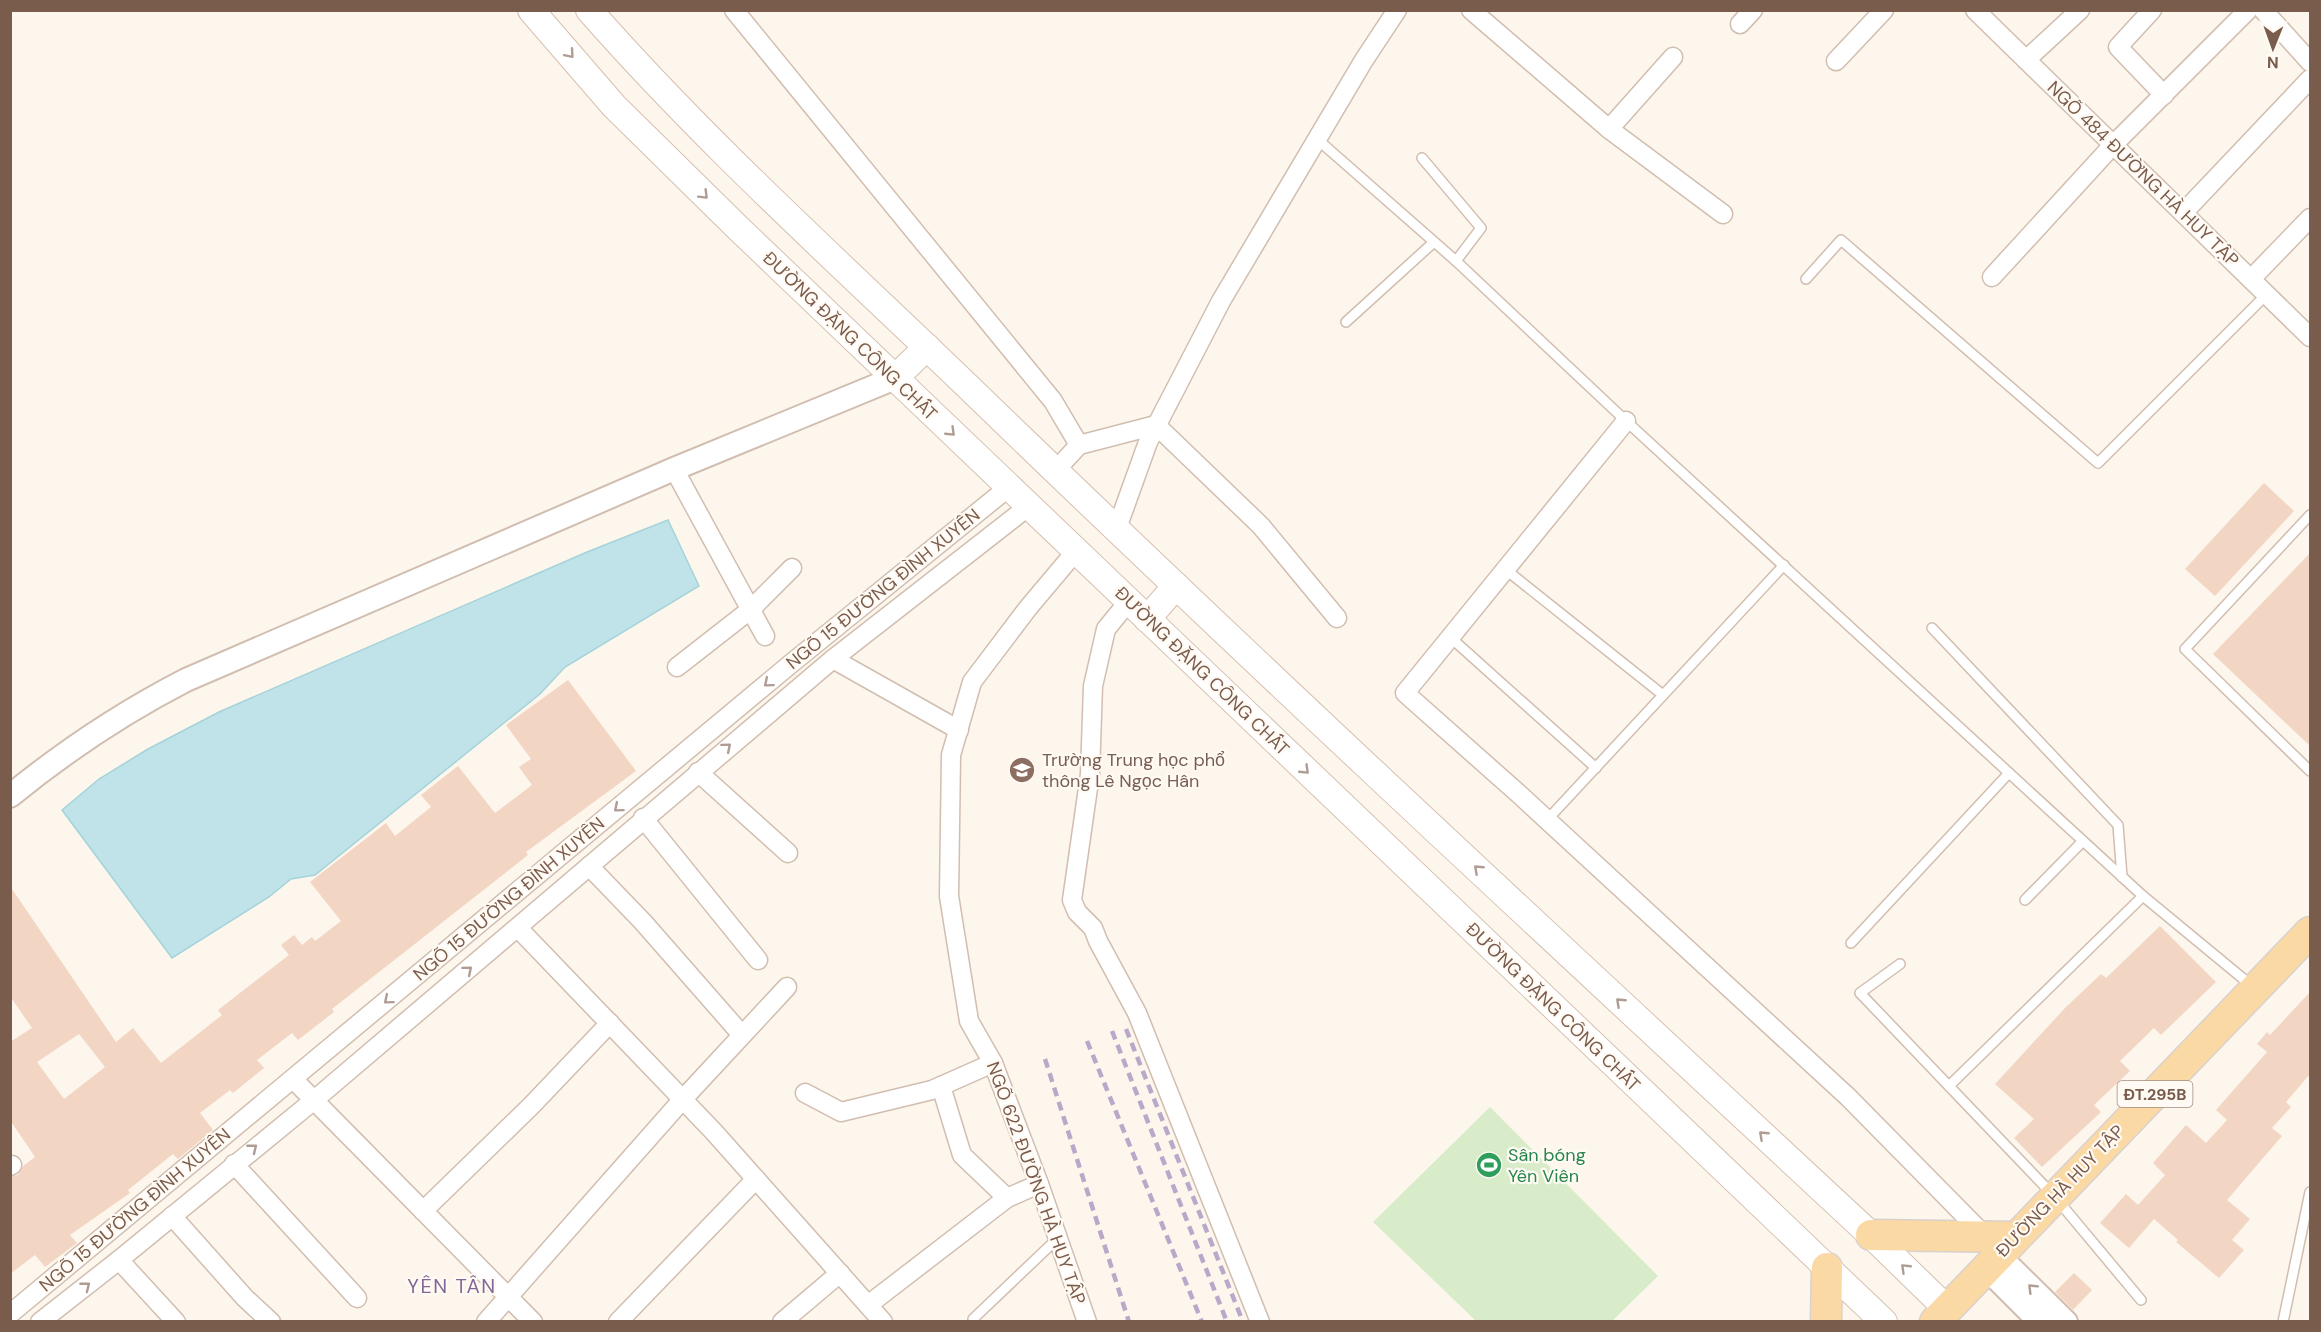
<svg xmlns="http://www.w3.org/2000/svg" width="2321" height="1332" font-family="'DM Sans',sans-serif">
<rect width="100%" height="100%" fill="#fdf6ec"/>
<polygon fill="#d8ecc9" points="1490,1107 1658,1276 1612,1321 1476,1321 1373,1222"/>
<polygon fill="#bfe3e8" stroke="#a5d3da" stroke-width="1.5" points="668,520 699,586 565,667 540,694 315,875 291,879 269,897 172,958 62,810 99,779 148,749 219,712 587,552"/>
<g fill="#f3d5c3" fill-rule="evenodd">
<polygon points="2264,483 2294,511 2215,596 2185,569"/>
<polygon points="2310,553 2310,746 2213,654"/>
<path d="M568,680L636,771L526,852L528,855L332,1009L334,1012L298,1040L292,1033L257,1060L264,1068L233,1093L230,1090L200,1113L213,1130L178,1159L173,1154L128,1190L130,1193L70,1235L77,1243L45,1267L35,1255L10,1274V1177L18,1175L23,1166L35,1157L10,1120V1042L32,1028L10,996V886L116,1042L133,1028L161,1063L222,1015L218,1010L289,955L281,945L294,935L302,945L312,937L315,941L341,921L310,882L386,823L395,836L431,807L421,795L458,766L495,813L532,785L519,767L531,759L506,725ZM79,1034L105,1067L64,1099L37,1062Z"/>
<polygon points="2160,926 2216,982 2161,1035 2154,1028 2120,1061 2130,1071 2094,1105 2101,1112 2042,1167 2014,1138 2034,1119 1995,1084 2065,1008 2101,974 2106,978"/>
<polygon points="2310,992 2310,1074 2286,1102 2291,1107 2272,1128 2282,1136 2227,1200 2250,1219 2232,1240 2244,1250 2219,1278 2176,1242 2178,1240 2154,1219 2129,1248 2100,1223 2126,1194 2138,1205 2165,1175 2153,1163 2186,1125 2206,1143 2227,1120 2216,1110 2267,1052 2257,1044 2267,1032 2270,1035"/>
<polygon points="2074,1273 2092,1290 2073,1310 2055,1292"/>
</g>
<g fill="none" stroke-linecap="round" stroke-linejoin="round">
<g stroke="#d1beb0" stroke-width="12">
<g id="service">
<polyline points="1317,139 1456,261 1626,421 2143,896 2252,986"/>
<polyline points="1422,158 1481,228 1456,261"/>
<polyline points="1806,279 1841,240 2098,463 2267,294"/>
<polyline points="1346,322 1434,242"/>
<polyline points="2310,515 2185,649 2310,771"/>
<polyline points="1505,569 1663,695"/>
<polyline points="1932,628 2118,825 2122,877"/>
<polyline points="1450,637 1596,768"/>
<polyline points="1547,820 1784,565"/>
<polyline points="2025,900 2083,841"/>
<polyline points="1851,943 2009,773"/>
<polyline points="1900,964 1860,993 2055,1197 2141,1300"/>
<polyline points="1949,1086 2143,896"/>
<polyline points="973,1319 1058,1238"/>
<polyline points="2283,1322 2310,1192"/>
</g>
</g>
<g stroke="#d1beb0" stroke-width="21">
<g id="minor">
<polyline points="734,10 1053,401 1079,445 1055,471"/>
<polyline points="1471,10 1609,129 1723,214"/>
<polyline points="1975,10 2310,337"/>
<polyline points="2152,10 2118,47 2164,95"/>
<polyline points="2263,10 2310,62"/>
<polyline points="1740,24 1753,10"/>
<polyline points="2026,60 2080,10"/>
<polyline points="1836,61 1884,10"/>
<polyline points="1609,129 1673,57"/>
<polyline points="2183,213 2310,79"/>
<polyline points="1992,277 2113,145 2248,10"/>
<polyline points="2251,279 2310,218"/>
<polyline points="1626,421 1405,693 1520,795 1848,1097 1985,1236"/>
<polyline points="1079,445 1156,425 1261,526 1337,618"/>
<polyline points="674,469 765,636"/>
<polyline points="1116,531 1148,442 1221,301 1364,60 1397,10"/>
<polyline points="1076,551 1028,608 972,682 951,755 949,896 969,1021 993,1063 1039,1184 1087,1322"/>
<polyline points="1129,601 1106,629 1093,686 1090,774 1072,900 1077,912 1093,928 1098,941 1137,1013 1260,1322"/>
<polyline points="833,659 959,730"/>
<polyline points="677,667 750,610 792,568"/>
<polyline points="698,772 788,853"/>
<polyline points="643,818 758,960"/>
<polyline points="589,866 643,922 742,1035"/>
<polyline points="518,928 714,1132 883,1322"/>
<polyline points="293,1079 533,1322"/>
<polyline points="941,1086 962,1155 1007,1198 1039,1184"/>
<polyline points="805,1093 841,1112 932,1090 993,1063"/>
<polyline points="234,1164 357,1298"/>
<polyline points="10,1166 12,1165"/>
<polyline points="423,1211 531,1106 610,1023"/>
<polyline points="172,1216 245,1298 271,1322"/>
<polyline points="119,1260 176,1322"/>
<polyline points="868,1305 1007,1198"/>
<polyline points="10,1314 793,662 1009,487"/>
<polyline points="40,1322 119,1260 313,1101 833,659 1029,506"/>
<polyline points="486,1322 683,1099 787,987"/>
<polyline points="618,1322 756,1179"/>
<polyline points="782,1322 840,1273"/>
</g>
</g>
<g stroke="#d1beb0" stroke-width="26">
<g id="tertiary">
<path d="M10,796C65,751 122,713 186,680L674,469L895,378"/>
<polyline points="1998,1255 2066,1322"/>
<polyline points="1986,1268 2040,1322"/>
</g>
</g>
<g stroke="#d6c0b0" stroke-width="28">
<g id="secondary">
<polyline points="531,10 614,106 738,228 1884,1322"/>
<path d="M589,10C713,151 853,275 987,405C1278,686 1575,960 1871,1235L1947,1309"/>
<polyline points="895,378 927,347"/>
<polyline points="1147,619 1176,586"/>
</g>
</g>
<g stroke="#dad1cd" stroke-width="33">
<g id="primary">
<polyline points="1871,1235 2016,1237"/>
<polyline points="1826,1322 1827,1268"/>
<polyline points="1935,1322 2310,932"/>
</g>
</g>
<use href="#service" stroke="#fff" stroke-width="9"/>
<use href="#minor" stroke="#fff" stroke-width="18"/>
<use href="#tertiary" stroke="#fff" stroke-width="22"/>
<use href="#secondary" stroke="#fff" stroke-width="26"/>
<use href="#primary" stroke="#fbd9a5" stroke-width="30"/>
<g stroke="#b9a8c9" stroke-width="4.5" stroke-dasharray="9 6" stroke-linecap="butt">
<polyline points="1126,1029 1243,1322"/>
<polyline points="1112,1031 1227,1322"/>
<polyline points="1087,1041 1202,1322"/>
<polyline points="1045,1059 1129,1322"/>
</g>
</g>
<defs><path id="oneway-chevron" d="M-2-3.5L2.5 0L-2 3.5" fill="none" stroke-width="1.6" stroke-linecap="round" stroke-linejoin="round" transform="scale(1.5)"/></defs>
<g stroke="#af9d94">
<use href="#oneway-chevron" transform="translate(570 54) rotate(49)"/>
<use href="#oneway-chevron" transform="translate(704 195) rotate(45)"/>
<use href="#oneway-chevron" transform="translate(951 432) rotate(44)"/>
<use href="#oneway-chevron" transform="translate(768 683) rotate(140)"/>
<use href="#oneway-chevron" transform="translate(727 747) rotate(-40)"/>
<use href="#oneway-chevron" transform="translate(1305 770) rotate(44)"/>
<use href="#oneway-chevron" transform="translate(618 808) rotate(140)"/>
<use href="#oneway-chevron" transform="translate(1478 869) rotate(-137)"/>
<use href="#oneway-chevron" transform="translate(468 970) rotate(-40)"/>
<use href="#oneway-chevron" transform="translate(388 1000) rotate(140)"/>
<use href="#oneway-chevron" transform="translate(1620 1002) rotate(-137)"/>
<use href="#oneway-chevron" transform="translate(1763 1135) rotate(-137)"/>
<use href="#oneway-chevron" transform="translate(253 1148) rotate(-39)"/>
<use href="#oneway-chevron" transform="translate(1905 1268) rotate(-136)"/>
<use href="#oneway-chevron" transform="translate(86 1286) rotate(-38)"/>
<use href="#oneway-chevron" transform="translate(2032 1288) rotate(-135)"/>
</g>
<defs>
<g id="school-disc" transform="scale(1.35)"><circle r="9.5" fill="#8d6e63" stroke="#fffaf3"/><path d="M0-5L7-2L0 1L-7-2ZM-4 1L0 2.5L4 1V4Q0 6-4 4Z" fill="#fff"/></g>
<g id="stadium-disc" transform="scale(1.35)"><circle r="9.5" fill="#2e9e5b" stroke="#fffaf3"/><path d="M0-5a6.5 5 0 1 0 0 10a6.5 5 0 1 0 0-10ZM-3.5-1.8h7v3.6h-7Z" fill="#fff"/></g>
</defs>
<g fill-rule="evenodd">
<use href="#school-disc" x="1022" y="770"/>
<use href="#stadium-disc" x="1489" y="1165"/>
</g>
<g text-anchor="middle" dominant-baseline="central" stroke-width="4.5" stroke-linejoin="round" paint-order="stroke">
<rect fill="#fffaf3" stroke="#a28b7f" stroke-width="1.5" x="2117.5" y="1081" width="75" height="26" rx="4.5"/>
<g font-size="16" font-weight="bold" fill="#7a5c4d">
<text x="2155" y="1094">ĐT.295B</text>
</g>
<g font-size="18" fill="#7a5c4d" stroke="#fffaf3">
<text transform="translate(2143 174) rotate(44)">NGÕ 484 ĐƯỜNG HÀ HUY TẬP</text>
<text transform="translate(850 336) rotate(44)">ĐƯỜNG ĐẶNG CÔNG CHẤT</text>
<text transform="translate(883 589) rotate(-39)">NGÕ 15 ĐƯỜNG ĐÌNH XUYÊN</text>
<text transform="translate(1202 671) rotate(44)">ĐƯỜNG ĐẶNG CÔNG CHẤT</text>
<text transform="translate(509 899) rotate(-40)">NGÕ 15 ĐƯỜNG ĐÌNH XUYÊN</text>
<text transform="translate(1553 1007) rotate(44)">ĐƯỜNG ĐẶNG CÔNG CHẤT</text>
<text transform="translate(1036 1183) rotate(70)">NGÕ 622 ĐƯỜNG HÀ HUY TẬP</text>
<text transform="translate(2060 1191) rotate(-46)">ĐƯỜNG HÀ HUY TẬP</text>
<text transform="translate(135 1210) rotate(-40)">NGÕ 15 ĐƯỜNG ĐÌNH XUYÊN</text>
</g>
<g font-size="18" fill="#785e54" stroke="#fffaf3" text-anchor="start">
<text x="1042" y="760">Trường Trung học phổ<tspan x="1042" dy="21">thông Lê Ngọc Hân</tspan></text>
</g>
<g font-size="18" fill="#27864d" stroke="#fffaf3" text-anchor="start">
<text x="1508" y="1155">Sân bóng<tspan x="1508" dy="21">Yên Viên</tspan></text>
</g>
<g font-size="20" letter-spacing="1.5" fill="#846695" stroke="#fffaf3">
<text x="452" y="1286">YÊN TÂN</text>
</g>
</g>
<rect width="2321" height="1332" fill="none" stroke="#7a5c4d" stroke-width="24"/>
<g transform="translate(2273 48) rotate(181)" stroke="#fffaf3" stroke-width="4.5" paint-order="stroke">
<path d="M0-4.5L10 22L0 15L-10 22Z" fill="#7a5c4d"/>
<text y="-9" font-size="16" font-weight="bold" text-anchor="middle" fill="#7a5c4d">N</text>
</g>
</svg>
